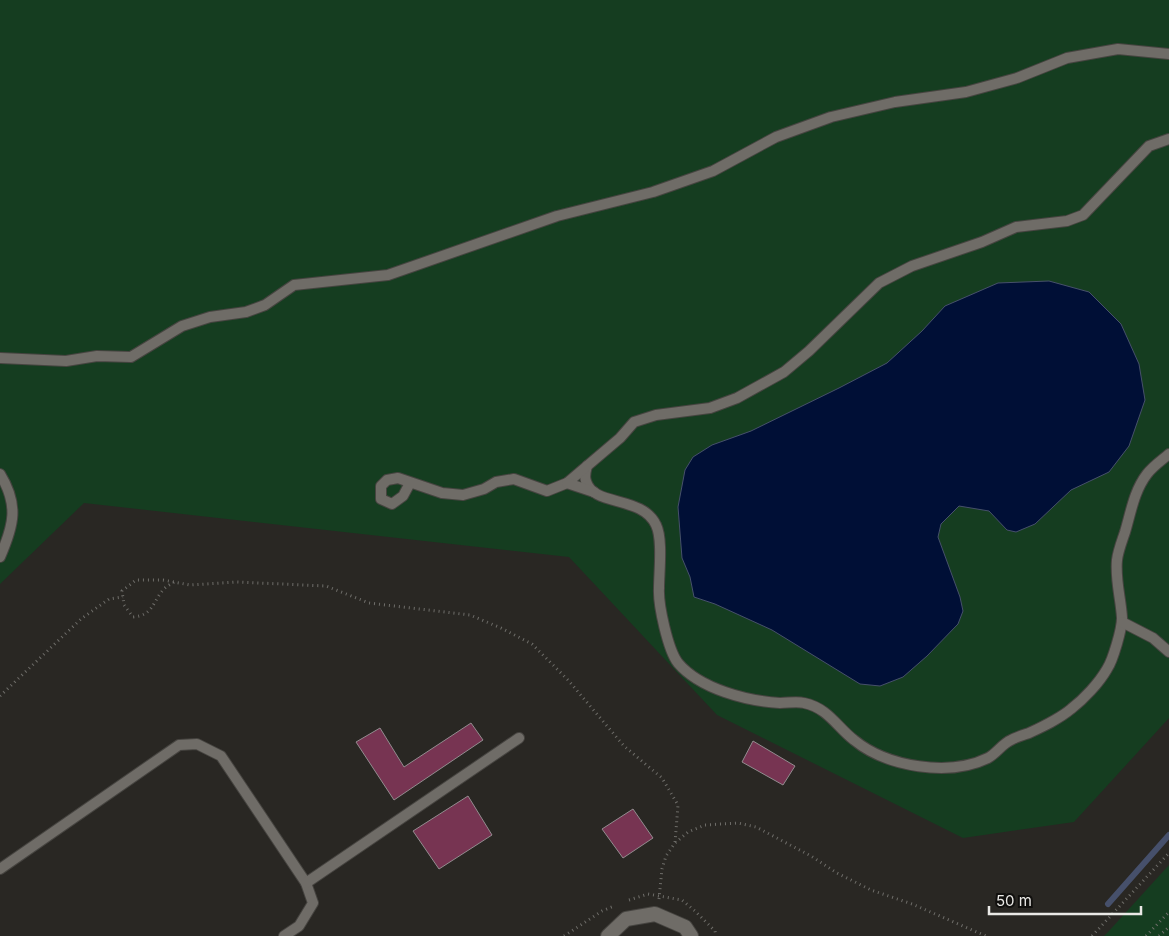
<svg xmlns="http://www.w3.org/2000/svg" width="1169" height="936" font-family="Inter,sans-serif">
<rect width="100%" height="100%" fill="#292723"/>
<g fill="#153d20">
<polygon points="0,0 1169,0 1169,718 1074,822 963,838 717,715 569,557 84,503 0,584"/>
<polygon points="1169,865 1169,936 1104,936 1108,932"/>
</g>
<polygon fill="#000f36" stroke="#46506b" points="1049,281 1089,292 1121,324 1139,364 1145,400 1129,446 1109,472 1071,490 1035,524 1016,532 1007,530 989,511 959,506 941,524 938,537 960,597 963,611 958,624 927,656 903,677 880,686 860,684 772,630 715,604 694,597 690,577 682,558 678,507 685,470 693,457 712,445 751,431 839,388 887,363 922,331 945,306 998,283"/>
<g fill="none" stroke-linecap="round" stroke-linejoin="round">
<polyline stroke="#46506b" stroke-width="6" points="1108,904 1169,835"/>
</g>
<g fill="#773452" stroke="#938c8f">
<polygon points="471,723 483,740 394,800 356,742 380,728 404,767"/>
<polygon points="753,741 795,766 783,785 742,762"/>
<polygon points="468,796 492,835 439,869 413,831"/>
<polygon points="633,809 653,838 623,858 602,829"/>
</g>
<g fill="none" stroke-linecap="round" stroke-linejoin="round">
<g stroke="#464440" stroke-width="12">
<g id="service">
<path d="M1169,139L1149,146L1083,215L1067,221L1016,227L982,242L912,266L879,283L809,351L784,372L737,398L710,408L656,415L634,422L620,438L587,466C586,470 584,476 586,481C593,507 642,495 656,525C663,539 659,572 659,588C658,605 668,650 678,663C700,689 747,701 780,703C788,703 797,701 804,703C828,708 837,727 854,740C887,767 949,777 988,758C997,753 1002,744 1011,740C1016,737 1023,735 1029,733C1044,726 1059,719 1071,709C1084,699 1099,683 1107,669C1113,660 1122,629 1122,618C1121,599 1115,580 1117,560C1118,551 1122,541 1125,532C1131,512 1134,491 1147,474C1153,466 1162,460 1169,454"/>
<polyline points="0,358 66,361 97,356 131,357 182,326 210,317 246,312 265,305 294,285 388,275 557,216 653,192 713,171 776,137 831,117 895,102 966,92 1017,78 1067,58 1118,49 1169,54"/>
<path d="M0,474C19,505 14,525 0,557"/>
<polyline points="410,483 403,496 392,504 381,499 381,486 387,480 398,478 442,493 463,495 484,489 496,482 514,479 547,491 567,483 587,466"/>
<polyline points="567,483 594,492"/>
<polyline points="1122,622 1153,638 1169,652"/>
<polyline points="0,869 179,745 197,744 221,756 306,883 313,903 299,926 284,936"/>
<polyline points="306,883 519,738"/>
</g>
</g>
<g stroke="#464440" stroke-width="16">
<polyline id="minor" points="608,936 626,919 655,914 685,927 691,936"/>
</g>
<g stroke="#6f6e6a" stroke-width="3" stroke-dasharray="1 4" stroke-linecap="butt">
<path d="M174,582C171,584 167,586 164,589C152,602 154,615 133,617L124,605L122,591L136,580H163L190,585L237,582L326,586L369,603L470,615L501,628L532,644L568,680L624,746L662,778L678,805L675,843"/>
<polyline points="0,696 81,619 109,599 123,597"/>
<polyline points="659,899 662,869 666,856 675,843 688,832 705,825 738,823 756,827 811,856 837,873 871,890 912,904 986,936"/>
<polyline points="629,900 648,894 682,900 695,911 715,931 716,936"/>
<polyline points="564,936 602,911 614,906"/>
<polyline points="1092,936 1169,853"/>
<polyline points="1146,936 1169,912"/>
<polyline points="1159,936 1169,927"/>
</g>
<use href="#service" stroke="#6f6c67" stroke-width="10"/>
<use href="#minor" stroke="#6f6c67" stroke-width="14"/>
</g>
<path d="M989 906v8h152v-8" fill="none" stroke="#eae9e6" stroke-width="2.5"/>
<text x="996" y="906" font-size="15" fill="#eae9e6" stroke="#11100e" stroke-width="4" paint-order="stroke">50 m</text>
</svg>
